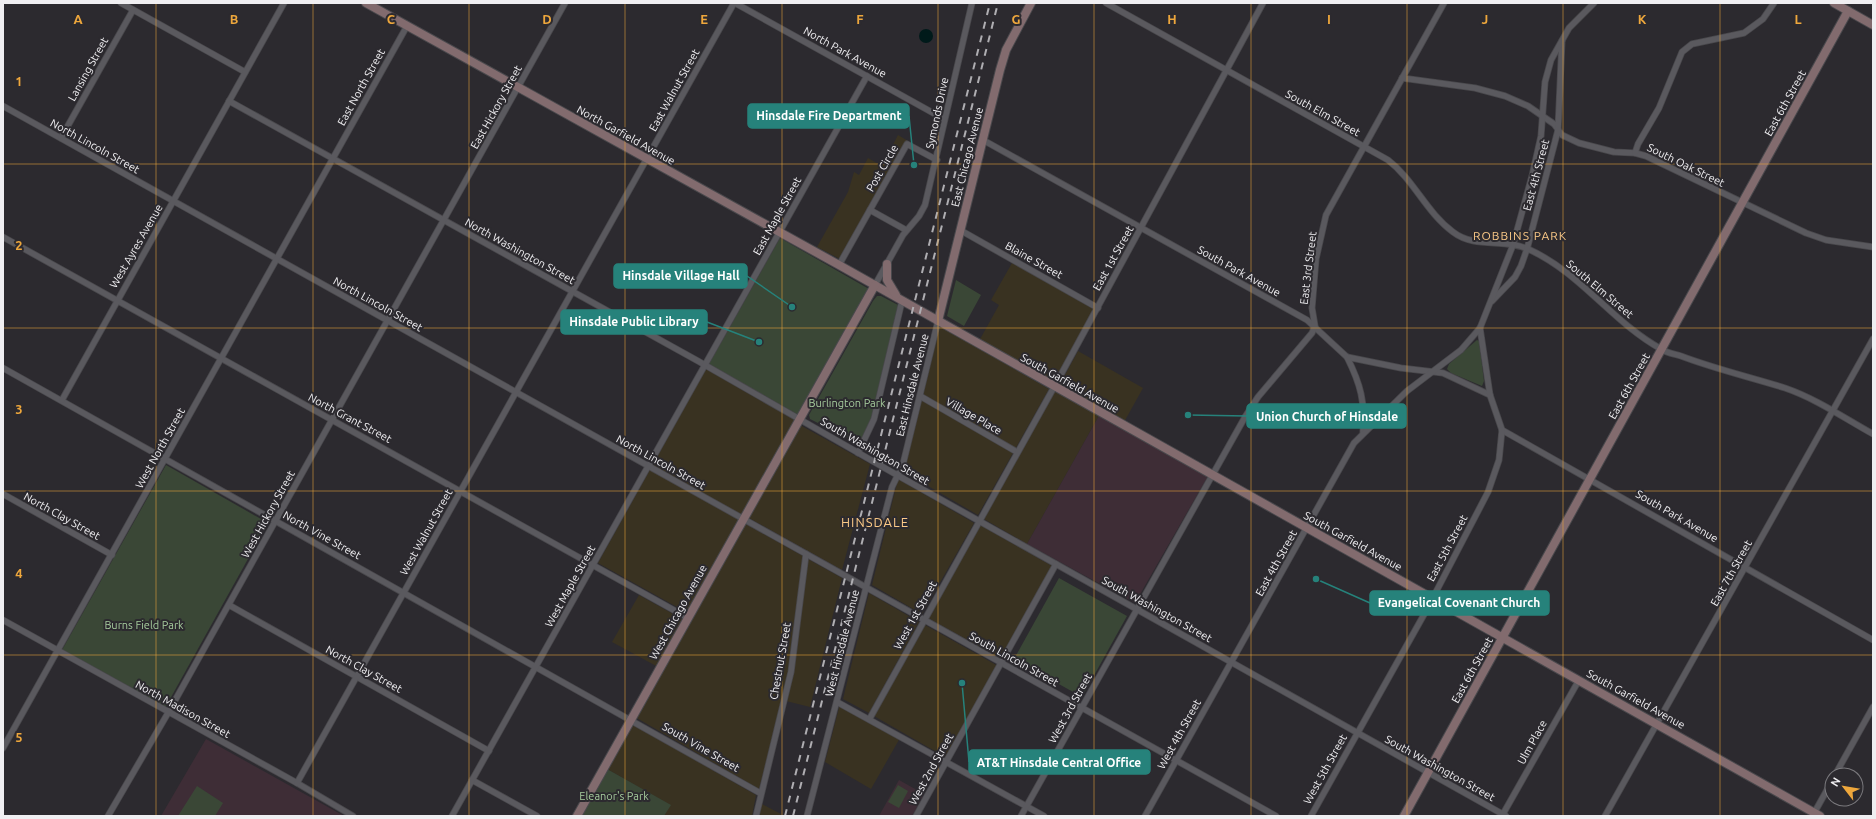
<svg xmlns="http://www.w3.org/2000/svg" width="1876" height="819" font-family="Ubuntu,sans-serif">
<rect width="100%" height="100%" fill="#2c2a2f"/>
<g fill="#393221">
<polygon points="898,135 908,141 840,259 817,247 848,192 854,172 859,175 868,158 882,166"/>
<polygon points="1012,263 1094,309 1054,383 979,341 999,305 991,300"/>
<polygon points="940,326 1049,389 978,515 904,472"/>
<polygon points="1078,351 1143,388 1123,424 1059,386"/>
<polygon points="706,369 796,421 686,612 598,563"/>
<polygon points="1055,389 1100,414 1027,544 984,519"/>
<polygon points="800,425 870,464 842,570 747,517"/>
<polygon points="898,479 974,523 922,614 872,585"/>
<polygon points="744,523 803,556 788,678 759,789 635,717"/>
<polygon points="980,525 1054,567 1002,659 928,618"/>
<polygon points="808,559 842,578 810,707 786,701 793,672"/>
<polygon points="869,593 919,622 869,713 843,699"/>
<polygon points="639,595 684,620 658,667 612,642"/>
<polygon points="925,625 998,666 947,758 874,716"/>
<polygon points="840,704 900,738 871,789 825,762"/>
<polygon points="632,724 756,795 752,816 664,816 670,805 607,769"/>
<polygon points="760,803 781,814 780,816 757,816"/>
</g>
<g fill="#3e2d36">
<polygon points="1100,414 1208,476 1135,603 1027,544"/>
<polygon points="206,739 344,816 161,816"/>
<polygon points="899,780 924,794 912,816 879,816"/>
</g>
<g fill="#3a4736">
<polygon points="780,238 869,289 798,415 709,364"/>
<polygon points="956,280 981,295 964,326 947,316"/>
<polygon points="877,296 881,296 898,305 873,413 861,443 857,445 853,443 852,440 810,419 809,415 873,301"/>
<polygon points="1477,340 1479,341 1484,381 1482,386 1451,373 1447,369 1449,364"/>
<polygon points="166,465 268,523 165,708 62,650"/>
<polygon points="1059,578 1127,616 1082,697 1014,659"/>
<polygon points="607,769 671,805 664,816 585,816 582,814"/>
<polygon points="898,785 908,791 899,808 888,802"/>
<polygon points="197,786 223,803 215,816 178,816"/>
</g>
<circle fill="#001a1a" cx="926" cy="36" r="7"/>
<g fill="none" stroke-linecap="round" stroke-linejoin="round">
<g stroke="#49484c" stroke-width="7">
<g id="street">
<polyline points="121,3 245,72"/>
<polyline points="735,3 944,119"/>
<path d="M1106,3L1388,160C1414,180 1426,212 1453,232C1475,249 1504,238 1528,249C1580,272 1612,322 1661,349C1667,353 1674,354 1681,356C1715,369 1750,377 1785,388C1817,399 1844,418 1873,434"/>
<polyline points="1402,78 1475,88 1505,96 1528,106 1554,124 1562,135 1579,143 1614,152 1635,153 1646,156 1806,233 1826,240 1873,247"/>
<polyline points="229,101 698,361 897,475 1506,816"/>
<polyline points="3,106 1276,816"/>
<polyline points="61,138 133,10"/>
<polyline points="983,140 1307,320 1347,357 1401,368 1443,373 1490,395"/>
<polyline points="1635,153 1638,144 1659,108 1682,52 1692,44 1744,33 1763,19 1774,3"/>
<polyline points="870,210 906,230"/>
<polyline points="960,230 1098,308"/>
<polyline points="3,237 688,618"/>
<polyline points="839,265 907,144 937,160"/>
<polyline points="875,285 903,235 919,216 925,205 972,3"/>
<polyline points="1492,301 1515,277 1521,266 1527,249 1558,130 1562,41"/>
<polyline points="1480,328 1490,395 1502,430 1873,640"/>
<path d="M1347,357C1361,385 1365,402 1363,432"/>
<polyline points="3,368 760,793"/>
<polyline points="920,396 1017,452"/>
<polyline points="62,400 284,3"/>
<polyline points="858,453 874,419 902,301"/>
<polyline points="3,494 112,555"/>
<polyline points="229,605 489,751"/>
<polyline points="3,620 297,783 353,816"/>
<polyline points="837,702 1044,816"/>
<polyline points="870,718 1058,380 1263,3"/>
<polyline points="3,748 407,26"/>
<polyline points="1835,775 1873,707"/>
<polyline points="472,780 537,816"/>
<polyline points="297,783 734,3"/>
<polyline points="1503,814 1579,680"/>
<polyline points="1813,815 1832,781"/>
<polyline points="108,816 168,713 565,3"/>
<polyline points="452,816 867,76"/>
<polyline points="756,816 791,672 806,554"/>
<polyline points="807,816 892,487 903,464 938,321"/>
<polyline points="916,816 1056,564"/>
<polyline points="1021,816 1245,417 1258,397 1312,333 1315,326 1312,308 1316,259 1326,215 1444,3"/>
<polyline points="1145,816 1354,443 1407,391 1461,350 1480,328 1513,245 1532,176 1541,136 1545,82 1551,60 1569,28 1594,3"/>
<polyline points="1311,816 1426,611 1488,492 1499,460 1502,430"/>
<polyline points="1605,816 1873,339"/>
</g>
</g>
<g stroke="#49484c" stroke-width="10">
<g id="secondary">
<polyline points="366,3 839,265 1820,816"/>
<polyline points="1834,3 1873,25"/>
<polyline points="887,264 887,280 896,295"/>
<polyline points="938,321 1000,70 1006,50 1031,3"/>
<polyline points="577,816 875,285"/>
<polyline points="1404,816 1848,11"/>
</g>
</g>
<use href="#street" stroke="#5a595e" stroke-width="5.5"/>
<use href="#secondary" stroke="#826b6e" stroke-width="8"/>
<g stroke="#afaeb2" stroke-width="2" stroke-dasharray="7 7" stroke-linecap="butt">
<polyline points="785,816 990,3"/>
<polyline points="793,816 998,3"/>
</g>
</g>
<path fill="none" stroke="#eea73c" stroke-width="1" stroke-opacity="0.55" d="M156,3V816M313,3V816M469,3V816M625,3V816M782,3V816M938,3V816M1094,3V816M1251,3V816M1407,3V816M1563,3V816M1720,3V816M3,164H1873M3,328H1873M3,491H1873M3,655H1873"/>
<g text-anchor="middle" dominant-baseline="central" stroke-width="4" stroke-linejoin="round" paint-order="stroke">
<g font-size="11" fill="#f0eff2" stroke="#2c2a2f">
<text transform="translate(845 52) rotate(29)">North Park Avenue</text>
<text transform="translate(88 69) rotate(-61)">Lansing Street</text>
<text transform="translate(361 87) rotate(-61)">East North Street</text>
<text transform="translate(674 90) rotate(-61)">East Walnut Street</text>
<text transform="translate(1785 103) rotate(-61)">East 6th Street</text>
<text transform="translate(496 107) rotate(-61)">East Hickory Street</text>
<text transform="translate(937 113) rotate(-78)">Symonds Drive</text>
<text transform="translate(1323 113) rotate(29)">South Elm Street</text>
<text transform="translate(626 135) rotate(29)">North Garfield Avenue</text>
<text transform="translate(95 146) rotate(29)">North Lincoln Street</text>
<text transform="translate(967 157) rotate(-76)">East Chicago Avenue</text>
<text transform="translate(1686 165) rotate(26)">South Oak Street</text>
<text transform="translate(882 168) rotate(-60)">Post Circle</text>
<text transform="translate(1536 175) rotate(-75)">East 4th Street</text>
<text transform="translate(777 216) rotate(-61)">East Maple Street</text>
<text transform="translate(136 246) rotate(-60)">West Ayres Avenue</text>
<text transform="translate(520 251) rotate(29)">North Washington Street</text>
<text transform="translate(1113 258) rotate(-61)">East 1st Street</text>
<text transform="translate(1034 260) rotate(29)">Blaine Street</text>
<text transform="translate(1308 268) rotate(-83)">East 3rd Street</text>
<text transform="translate(1239 271) rotate(29)">South Park Avenue</text>
<text transform="translate(1600 289) rotate(40)">South Elm Street</text>
<text transform="translate(378 304) rotate(29)">North Lincoln Street</text>
<text transform="translate(1070 383) rotate(29)">South Garfield Avenue</text>
<text transform="translate(912 385) rotate(-76)">East Hinsdale Avenue</text>
<text transform="translate(1629 386) rotate(-61)">East 6th Street</text>
<text transform="translate(974 416) rotate(30)">Village Place</text>
<text transform="translate(350 418) rotate(28)">North Grant Street</text>
<text transform="translate(160 448) rotate(-61)">West North Street</text>
<text transform="translate(875 451) rotate(30)">South Washington Street</text>
<text transform="translate(661 462) rotate(29)">North Lincoln Street</text>
<text transform="translate(268 514) rotate(-61)">West Hickory Street</text>
<text transform="translate(62 516) rotate(29)">North Clay Street</text>
<text transform="translate(1677 516) rotate(30)">South Park Avenue</text>
<text transform="translate(426 532) rotate(-61)">West Walnut Street</text>
<text transform="translate(322 535) rotate(29)">North Vine Street</text>
<text transform="translate(1353 541) rotate(29)">South Garfield Avenue</text>
<text transform="translate(1447 548) rotate(-62)">East 5th Street</text>
<text transform="translate(1276 563) rotate(-61)">East 4th Street</text>
<text transform="translate(1731 573) rotate(-61)">East 7th Street</text>
<text transform="translate(570 586) rotate(-61)">West Maple Street</text>
<text transform="translate(1157 609) rotate(29)">South Washington Street</text>
<text transform="translate(678 612) rotate(-61)">West Chicago Avenue</text>
<text transform="translate(915 615) rotate(-61)">West 1st Street</text>
<text transform="translate(842 643) rotate(-76)">West Hinsdale Avenue</text>
<text transform="translate(1014 659) rotate(29)">South Lincoln Street</text>
<text transform="translate(780 661) rotate(-80)">Chestnut Street</text>
<text transform="translate(364 669) rotate(29)">North Clay Street</text>
<text transform="translate(1472 670) rotate(-61)">East 6th Street</text>
<text transform="translate(1636 699) rotate(29)">South Garfield Avenue</text>
<text transform="translate(1070 708) rotate(-61)">West 3rd Street</text>
<text transform="translate(183 709) rotate(29)">North Madison Street</text>
<text transform="translate(1179 734) rotate(-61)">West 4th Street</text>
<text transform="translate(1532 742) rotate(-61)">Ulm Place</text>
<text transform="translate(701 747) rotate(30)">South Vine Street</text>
<text transform="translate(1440 768) rotate(29)">South Washington Street</text>
<text transform="translate(931 769) rotate(-61)">West 2nd Street</text>
<text transform="translate(1325 769) rotate(-61)">West 5th Street</text>
</g>
<g font-size="11" fill="#a6cc9d" stroke="#2c2a2f">
<text x="847" y="403">Burlington Park</text>
<text x="144" y="625">Burns Field Park</text>
<text x="614" y="796">Eleanor's Park</text>
</g>
<g font-size="12" letter-spacing="1" fill="#fbc987" stroke="#2c2a2f">
<text x="1520" y="235">ROBBINS PARK</text>
</g>
<g font-size="13" letter-spacing="1" fill="#fbc987" stroke="#2c2a2f">
<text x="875" y="522">HINSDALE</text>
</g>
</g>
<g font-size="13" text-anchor="middle" font-weight="bold" fill="#eea73c" stroke="#2c2a2f" stroke-width="4" stroke-linejoin="round" paint-order="stroke">
<text x="78" y="24">A</text>
<text x="234" y="24">B</text>
<text x="391" y="24">C</text>
<text x="547" y="24">D</text>
<text x="704" y="24">E</text>
<text x="860" y="24">F</text>
<text x="1016" y="24">G</text>
<text x="1172" y="24">H</text>
<text x="1329" y="24">I</text>
<text x="1485" y="24">J</text>
<text x="1642" y="24">K</text>
<text x="1798" y="24">L</text>
<text x="19" y="86">1</text>
<text x="19" y="250">2</text>
<text x="19" y="414">3</text>
<text x="19" y="578">4</text>
<text x="19" y="742">5</text>
</g>
<path fill="none" stroke="#26827b" stroke-width="1.5" d="M914 165L909 116M792 307L747 276M759 342L707 322M1188 415L1247 416M1316 579L1370 603M962 683L969 762"/>
<g fill="#26827b" stroke="#2c2a2f" stroke-width="1.5">
<circle cx="914" cy="165" r="4"/>
<circle cx="792" cy="307" r="4"/>
<circle cx="759" cy="342" r="4"/>
<circle cx="1188" cy="415" r="4"/>
<circle cx="1316" cy="579" r="4"/>
<circle cx="962" cy="683" r="4"/>
</g>
<g fill="#26827b" stroke="#26827b" stroke-width="1.5">
<rect x="748" y="104" width="161" height="24" rx="4"/>
<rect x="614" y="264" width="133" height="24" rx="4"/>
<rect x="561" y="310" width="146" height="24" rx="4"/>
<rect x="1247" y="404" width="159" height="24" rx="4"/>
<rect x="1370" y="591" width="179" height="24" rx="4"/>
<rect x="969" y="750" width="181" height="24" rx="4"/>
</g>
<g font-size="12" text-anchor="middle" font-weight="bold" fill="#fff">
<text x="829" y="120">Hinsdale Fire Department</text>
<text x="681" y="280">Hinsdale Village Hall</text>
<text x="634" y="326">Hinsdale Public Library</text>
<text x="1327" y="421">Union Church of Hinsdale</text>
<text x="1459" y="607">Evangelical Covenant Church</text>
<text x="1059" y="767">AT&amp;T Hinsdale Central Office</text>
</g>
<rect width="1876" height="819" fill="none" stroke="#f0eff2" stroke-width="8"/>
<g transform="translate(1844 787) rotate(301)"><circle r="19" fill="#2c2a2f" stroke="#7a797d"/>
<path d="M0-3L7 15L0 10L-7 15Z" fill="#eea73c"/>
<text y="-6" font-size="11" font-weight="bold" text-anchor="middle" fill="#f0eff2">N</text>
</g>
</svg>
